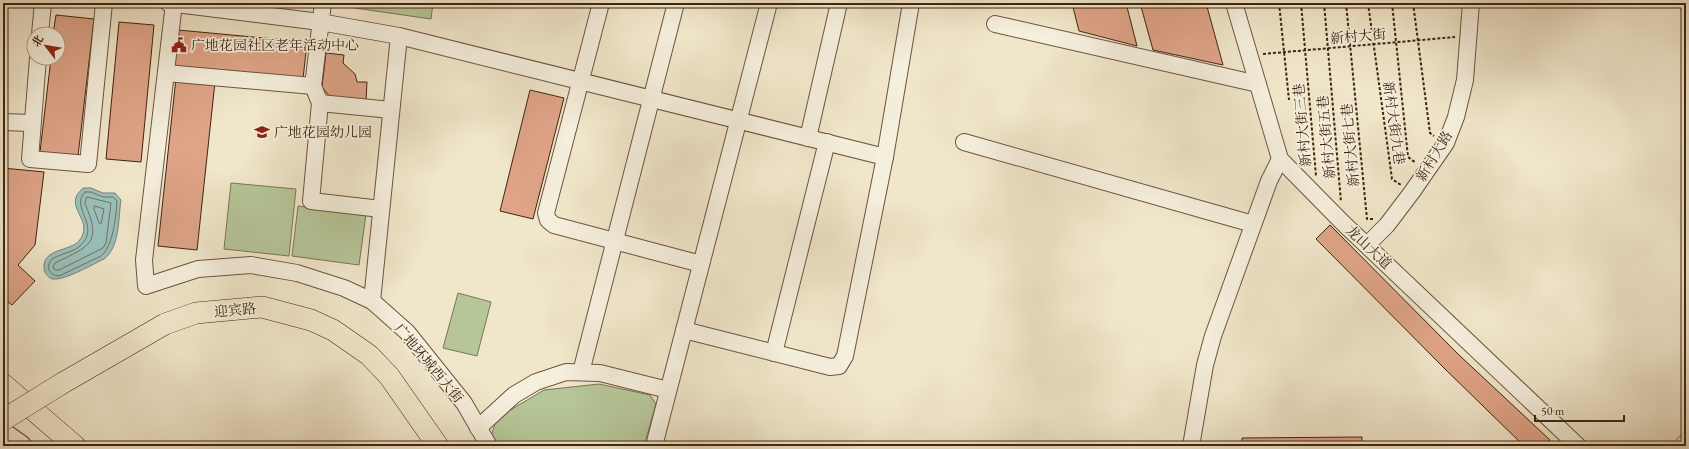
<svg xmlns="http://www.w3.org/2000/svg" width="1689" height="449" font-family="'EB Garamond','Noto Serif SC',serif">
<rect width="100%" height="100%" fill="#f0e6ca"/>
<filter id="stains"><feTurbulence type="fractalNoise" baseFrequency=".005" numOctaves="4"/><feColorMatrix values="0 0 0 0 .2 0 0 0 0 .09 0 0 0 0 .02 0 0 0 .5 -.17"/></filter>
<radialGradient id="worn" r=".72"><stop offset=".6" stop-color="#630" stop-opacity="0"/><stop offset="1" stop-color="#630" stop-opacity=".3"/></radialGradient>
<g fill="#b6c699" stroke="#7b7554">
<polygon points="334,3 433,3 431,19 334,5"/>
<polygon points="231,183 296,189 289,256 224,249"/>
<polygon points="298,206 366,214 359,265 292,256"/>
<polygon points="458,293 491,302 477,356 443,348"/>
<polygon points="599,384 650,395 656,404 644,446 497,446 491,436 497,418 544,390"/>
</g>
<path fill="#9abfb9" stroke="#768175" d="M83,188H91L103,193H115L121,200C118,219 120,247 104,259C93,264 59,284 50,278C46,275 44,272 44,267C43,249 70,251 79,241C94,222 69,211 77,195C78,193 81,190 83,188Z"/>
<g fill="none" stroke-linecap="round" stroke-linejoin="round">
<g stroke="#6d7264" stroke-width="1">
<path d="M85,192H91L103,197H113L117,201C116,216 113,247 101,256L59,276C49,275 45,267 52,259C60,254 73,252 80,246C102,226 69,207 85,192Z"/>
<path d="M87,197L111,203L106,243L103,248L59,270H55L53,267L55,263C89,246 103,244 85,204Z"/>
<polygon points="95,206 104,209 101,224 99,223 94,209"/>
</g>
</g>
<g fill="#dfa488" stroke="#40240f">
<polygon points="1072,3 1126,3 1137,46 1079,31"/>
<polygon points="1140,3 1206,3 1223,65 1153,50"/>
<polygon points="56,15 94,19 78,156 40,152 51,58 58,58 58,34 53,34"/>
<polygon points="119,22 154,25 141,162 106,159"/>
<polygon points="178,30 307,42 303,79 174,67"/>
<polygon points="326,53 344,55 343,63 355,74 357,82 367,82 366,101 331,98 322,87"/>
<polygon points="176,78 215,82 197,250 158,246"/>
<polygon points="530,90 564,98 533,219 500,211"/>
<polygon points="3,168 44,172 35,245 18,265 35,281 12,305 3,298"/>
<polygon points="1330,225 1458,354 1550,440 1544,446 1524,446 1445,369 1316,239"/>
<polygon points="1362,437 1362,446 1242,446 1242,438"/>
</g>
<g fill="none" stroke-linecap="round" stroke-linejoin="round">
<g stroke="#6c543e" stroke-width="18">
<g id="minor">
<polyline points="168,3 320,22 399,36 885,157"/>
<polyline points="174,3 144,260 146,286 198,269 251,265 297,273 344,288 372,301 407,332 464,403 489,446"/>
<polyline points="323,3 313,86 320,103 311,201 381,209"/>
<polyline points="601,3 546,213 548,220 554,225 701,264"/>
<polyline points="1234,3 1280,159 1343,223 1578,446"/>
<polyline points="995,24 1258,84"/>
<polyline points="40,34 43,3"/>
<polyline points="38,58 30,159 88,164 104,3"/>
<polyline points="166,73 313,86"/>
<polyline points="320,103 391,110"/>
<polyline points="3,122 32,123"/>
<polyline points="808,138 839,3"/>
<polyline points="964,142 1253,224"/>
<polyline points="1367,245 1387,225 1412,192 1446,143 1456,117 1465,80 1471,3"/>
<polyline points="372,301 399,36"/>
<polyline points="684,330 830,367 839,366 845,356 885,157 911,3"/>
<polyline points="774,353 827,142"/>
<polyline points="581,372 676,3"/>
<polyline points="478,428 514,395 536,382 566,372 600,373 668,390"/>
<polyline points="654,446 769,3"/>
<polyline points="1191,446 1205,365 1213,336 1269,181 1280,159"/>
</g>
</g>
<g stroke="#40240f" stroke-width="22">
<g id="major">
<polyline points="3,384 75,446"/>
<polyline points="61,384 165,324 196,313 262,307 311,320 333,330 369,355 389,376 438,446"/>
<polyline points="1686,446 1686,445"/>
</g>
</g>
<g stroke="#40240f" stroke-width="24">
<polyline id="highway" points="3,434 20,446"/>
</g>
<g stroke="#40240f" stroke-width="2" stroke-dasharray="3 2" stroke-linecap="butt">
<polyline points="1279,3 1289,100"/>
<polyline points="1301,3 1316,176"/>
<polyline points="1324,3 1341,202"/>
<polyline points="1346,3 1367,219 1374,219"/>
<polyline points="1368,3 1392,179 1401,185"/>
<polyline points="1392,3 1408,157 1416,163"/>
<polyline points="1413,3 1430,133 1434,136"/>
<polyline points="1263,54 1455,37"/>
</g>
<use href="#minor" stroke="#f5efdd" stroke-width="16"/>
<use href="#major" stroke="#f0e6ca" stroke-width="21"/>
<use href="#highway" stroke="#f0e6ca" stroke-width="22"/>
<g stroke="#40240f" stroke-width="22" stroke-linecap="butt">
<polyline id="major-bridge" points="3,420 61,384"/>
</g>
<use href="#major-bridge" stroke="#f0e6ca" stroke-width="21"/>
</g>
<defs>
<g id="civic-bare" transform="scale(1.2)"><path d="M-.6-6.5H3V-4.5H.6V-3L4-1V1h2V6H-6V1h2V-1L-.6-3ZM-1.2 2.5V6h2.4V2.5Z" fill="#8f2418" stroke="#f5efdd" stroke-width="2.5" paint-order="stroke"/></g>
<g id="school-bare" transform="scale(1.2)"><path d="M0-5L7-2L0 1L-7-2ZM-4 1L0 2.5L4 1V4Q0 6-4 4Z" fill="#8f2418" stroke="#f5efdd" stroke-width="2.5" paint-order="stroke"/></g>
</defs>
<g fill-rule="evenodd">
<use href="#civic-bare" x="179" y="45"/>
<use href="#school-bare" x="262" y="132"/>
</g>
<g text-anchor="middle" dominant-baseline="central" stroke-width="3.5" stroke-linejoin="round" paint-order="stroke">
<g font-size="14" fill="#40240f" stroke="#f5efdd">
<text transform="translate(1358 36) rotate(-5)">新村大街</text>
<text transform="translate(1394 123) rotate(82)">新村大街九巷</text>
<text transform="translate(1302 125) rotate(-95)">新村大街三巷</text>
<text transform="translate(1326 137) rotate(-95)">新村大街五巷</text>
<text transform="translate(1350 145) rotate(-95)">新村大街七巷</text>
<text transform="translate(1434 156) rotate(-59)">新村大路</text>
<text transform="translate(1369 247) rotate(43)">龙山大道</text>
<text transform="translate(235 310) rotate(-5)">迎宾路</text>
<text transform="translate(429 363) rotate(50)">广地环城西大街</text>
</g>
<g font-size="14" fill="#40240f" stroke="#f5efdd" text-anchor="start">
<text x="191" y="45">广地花园社区老年活动中心</text>
<text x="274" y="132">广地花园幼儿园</text>
</g>
</g>
<rect width="1689" height="449" fill="none" stroke="#f0e6ca" stroke-width="16"/>
<rect x="4" y="4" width="1681" height="441" fill="none" stroke="#40240f" stroke-width="2"/>
<rect x="8" y="8" width="1673" height="433" fill="none" stroke="#40240f"/>
<g transform="translate(46 46) rotate(301)"><circle r="19" fill="#f5efdd" stroke="#ad9e8b"/>
<path d="M0-3L7 15L0 10L-7 15Z" fill="#8f2418"/>
<text y="-6" font-size="11" font-weight="bold" text-anchor="middle" fill="#40240f">北</text>
</g>
<path d="M1535 415v6h89v-6" fill="none" stroke="#40240f" stroke-width="2"/>
<text x="1541" y="415" font-size="12" fill="#40240f" stroke="#f5efdd" stroke-width="3" paint-order="stroke">50 m</text>
<rect width="100%" height="100%" filter="url(#stains)"/>
<rect width="100%" height="100%" fill="url(#worn)"/>
</svg>
